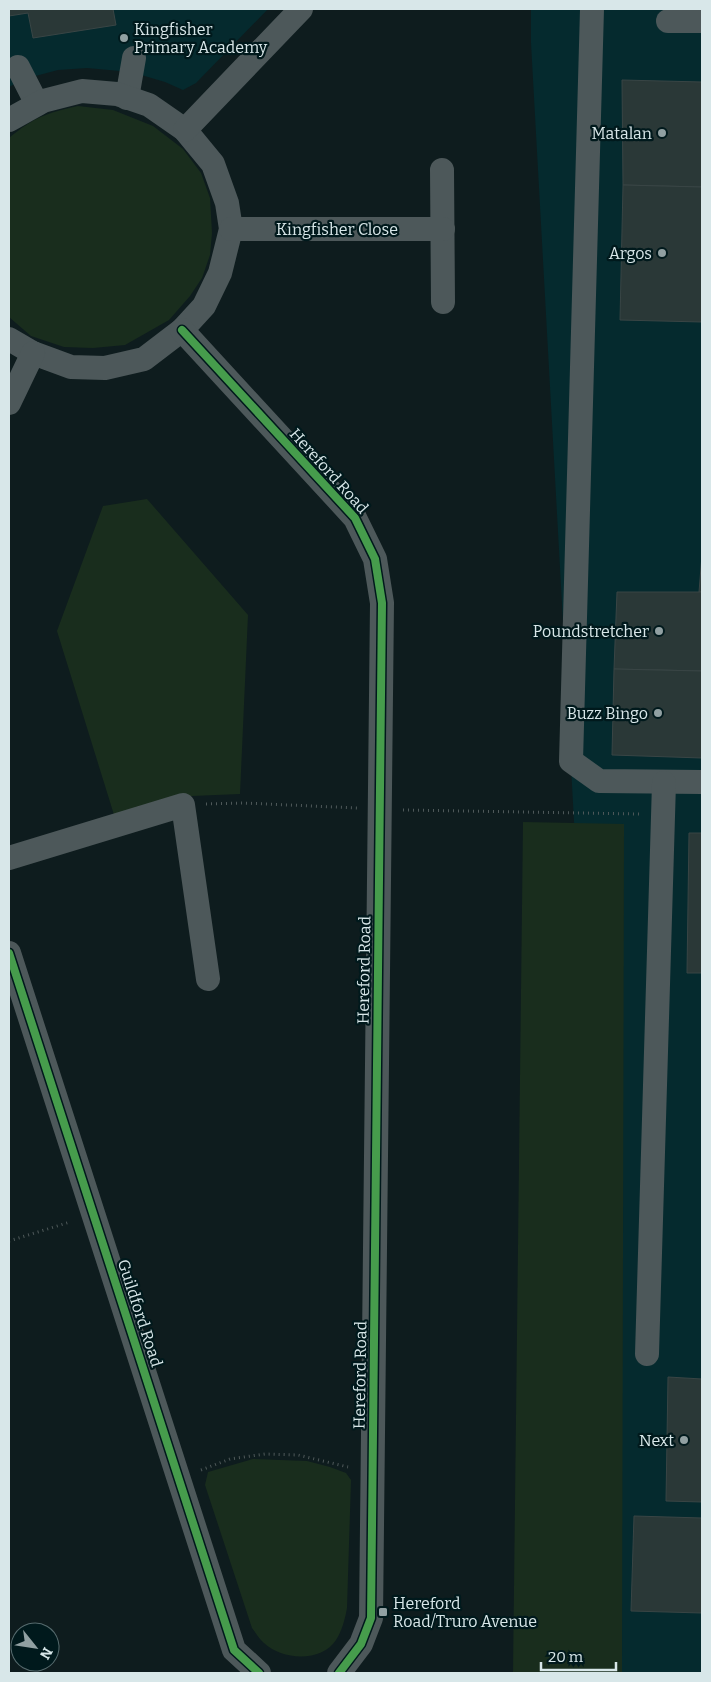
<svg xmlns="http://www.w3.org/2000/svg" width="711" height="1682" font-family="Bitter,serif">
<rect width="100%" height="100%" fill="#0e1c1e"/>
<g fill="#052a2e">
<polygon points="9,9 268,9 196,83 183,90 165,82 131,72 87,68 58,70 24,79 9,87"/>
<polygon points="531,9 702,9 702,1673 613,1673 591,1129 531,43"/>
</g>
<g fill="#192d1d">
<path d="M78,106L113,110L153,126L183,149L201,173L210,198L212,233L210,255L202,278L190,296L169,320L125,345L93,348L64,347L31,336L9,317V138C34,117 47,113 78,106Z"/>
<polygon points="147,499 248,615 240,794 192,796 154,803 115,818 57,631 103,506"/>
<polygon points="523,822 624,824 622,1673 513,1673"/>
<path d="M253,1459L307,1461L330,1467L346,1473L351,1480L347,1608C345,1619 342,1631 336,1640C321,1663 282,1660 264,1643C259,1639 256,1633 252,1628L205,1485L208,1472Z"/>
</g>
<g fill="#2a3837" stroke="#394545">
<polygon points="9,9 113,9 116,25 33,38 28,13 9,16"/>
<polygon points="622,80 702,82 702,187 623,185"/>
<polygon points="623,185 702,187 702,322 620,320"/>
<polygon points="702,555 702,592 699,592"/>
<polygon points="617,592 702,592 702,671 614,669"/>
<polygon points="614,669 702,671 702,758 612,755"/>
<polygon points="689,833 702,833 702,973 687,973"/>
<polygon points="668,1377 702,1379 702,1502 666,1501"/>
<polygon points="634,1516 702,1518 702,1613 631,1611"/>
</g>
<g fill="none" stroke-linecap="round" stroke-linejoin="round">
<g stroke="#4f595a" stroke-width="3" stroke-dasharray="1 4" stroke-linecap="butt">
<polyline points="206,804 243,803 357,808"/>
<polyline points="403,810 640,814"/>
<polyline points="9,1241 70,1222"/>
<polyline points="201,1470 230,1459 265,1454 298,1455 348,1467"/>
</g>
<g stroke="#4d585a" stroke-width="24">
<polyline points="592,9 571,761 599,781 702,782"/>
<polyline points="668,21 702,21"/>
<polyline points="18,67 37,104"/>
<polyline points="127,98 134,58"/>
<polyline points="9,120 43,101 82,91 117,94 149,105 185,130 213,164 227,203 231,229 220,273 204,306 182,330 144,359 105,368 71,367 33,353 9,339"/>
<polyline points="185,130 301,9"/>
<polyline points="442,170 443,302"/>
<polyline points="231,229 443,229"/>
<polyline points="182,330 355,518 375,559 382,603 371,1618 361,1644 339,1673"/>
<polyline points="9,403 33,353"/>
<polyline points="9,858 183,805 208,979"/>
<polyline points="9,953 234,1650 259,1673"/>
<polyline points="647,1354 664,783"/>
</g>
<g stroke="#00191c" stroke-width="11">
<g id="cycleway">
<polyline points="182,330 355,518 375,559 382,603 371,1618 361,1644 339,1673"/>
<polyline points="9,953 234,1650 259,1673"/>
</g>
</g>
<use href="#cycleway" stroke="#469c4c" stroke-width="8"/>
</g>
<g fill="#91a0a2" stroke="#00191c" stroke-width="2">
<circle cx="124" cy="38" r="5"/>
<circle cx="662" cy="133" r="5"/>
<circle cx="662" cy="253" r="5"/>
<circle cx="659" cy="631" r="5"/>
<circle cx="658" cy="713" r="5"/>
<circle cx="684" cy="1440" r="5"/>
<rect x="378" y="1607" width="10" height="10" rx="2.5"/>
</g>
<g text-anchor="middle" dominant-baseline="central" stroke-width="4.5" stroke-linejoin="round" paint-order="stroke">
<g font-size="16" fill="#d8e7e9" stroke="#00191c" text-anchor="end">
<text x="134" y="29" text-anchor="start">Kingfisher<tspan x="134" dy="18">Primary Academy</tspan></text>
<text x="652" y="133">Matalan</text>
<text x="652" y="253">Argos</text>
<text x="649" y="631">Poundstretcher</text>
<text x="648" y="713">Buzz Bingo</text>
<text x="674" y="1440">Next</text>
<text x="393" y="1603" text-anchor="start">Hereford<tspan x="393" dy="18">Road/Truro Avenue</tspan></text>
</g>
<g font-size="16" fill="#d8e7e9" stroke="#00191c">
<text x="337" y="229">Kingfisher Close</text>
<text transform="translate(329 471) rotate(48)">Hereford Road</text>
<text transform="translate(364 970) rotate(-89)">Hereford Road</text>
<text transform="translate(140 1313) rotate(72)">Guildford Road</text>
<text transform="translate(360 1375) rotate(-89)">Hereford Road</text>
</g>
</g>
<rect width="711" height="1682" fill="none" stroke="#d8e7e9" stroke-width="20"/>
<g transform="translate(35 1647) rotate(120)"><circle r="24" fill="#00191c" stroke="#566b6e"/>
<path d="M0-4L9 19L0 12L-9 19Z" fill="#91a0a2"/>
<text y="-8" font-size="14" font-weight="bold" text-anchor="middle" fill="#d8e7e9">N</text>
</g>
<path d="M541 1662v8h75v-8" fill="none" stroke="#d8e7e9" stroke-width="2.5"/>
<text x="548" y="1662" font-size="15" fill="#d8e7e9" stroke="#00191c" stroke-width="4" paint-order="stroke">20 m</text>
</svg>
